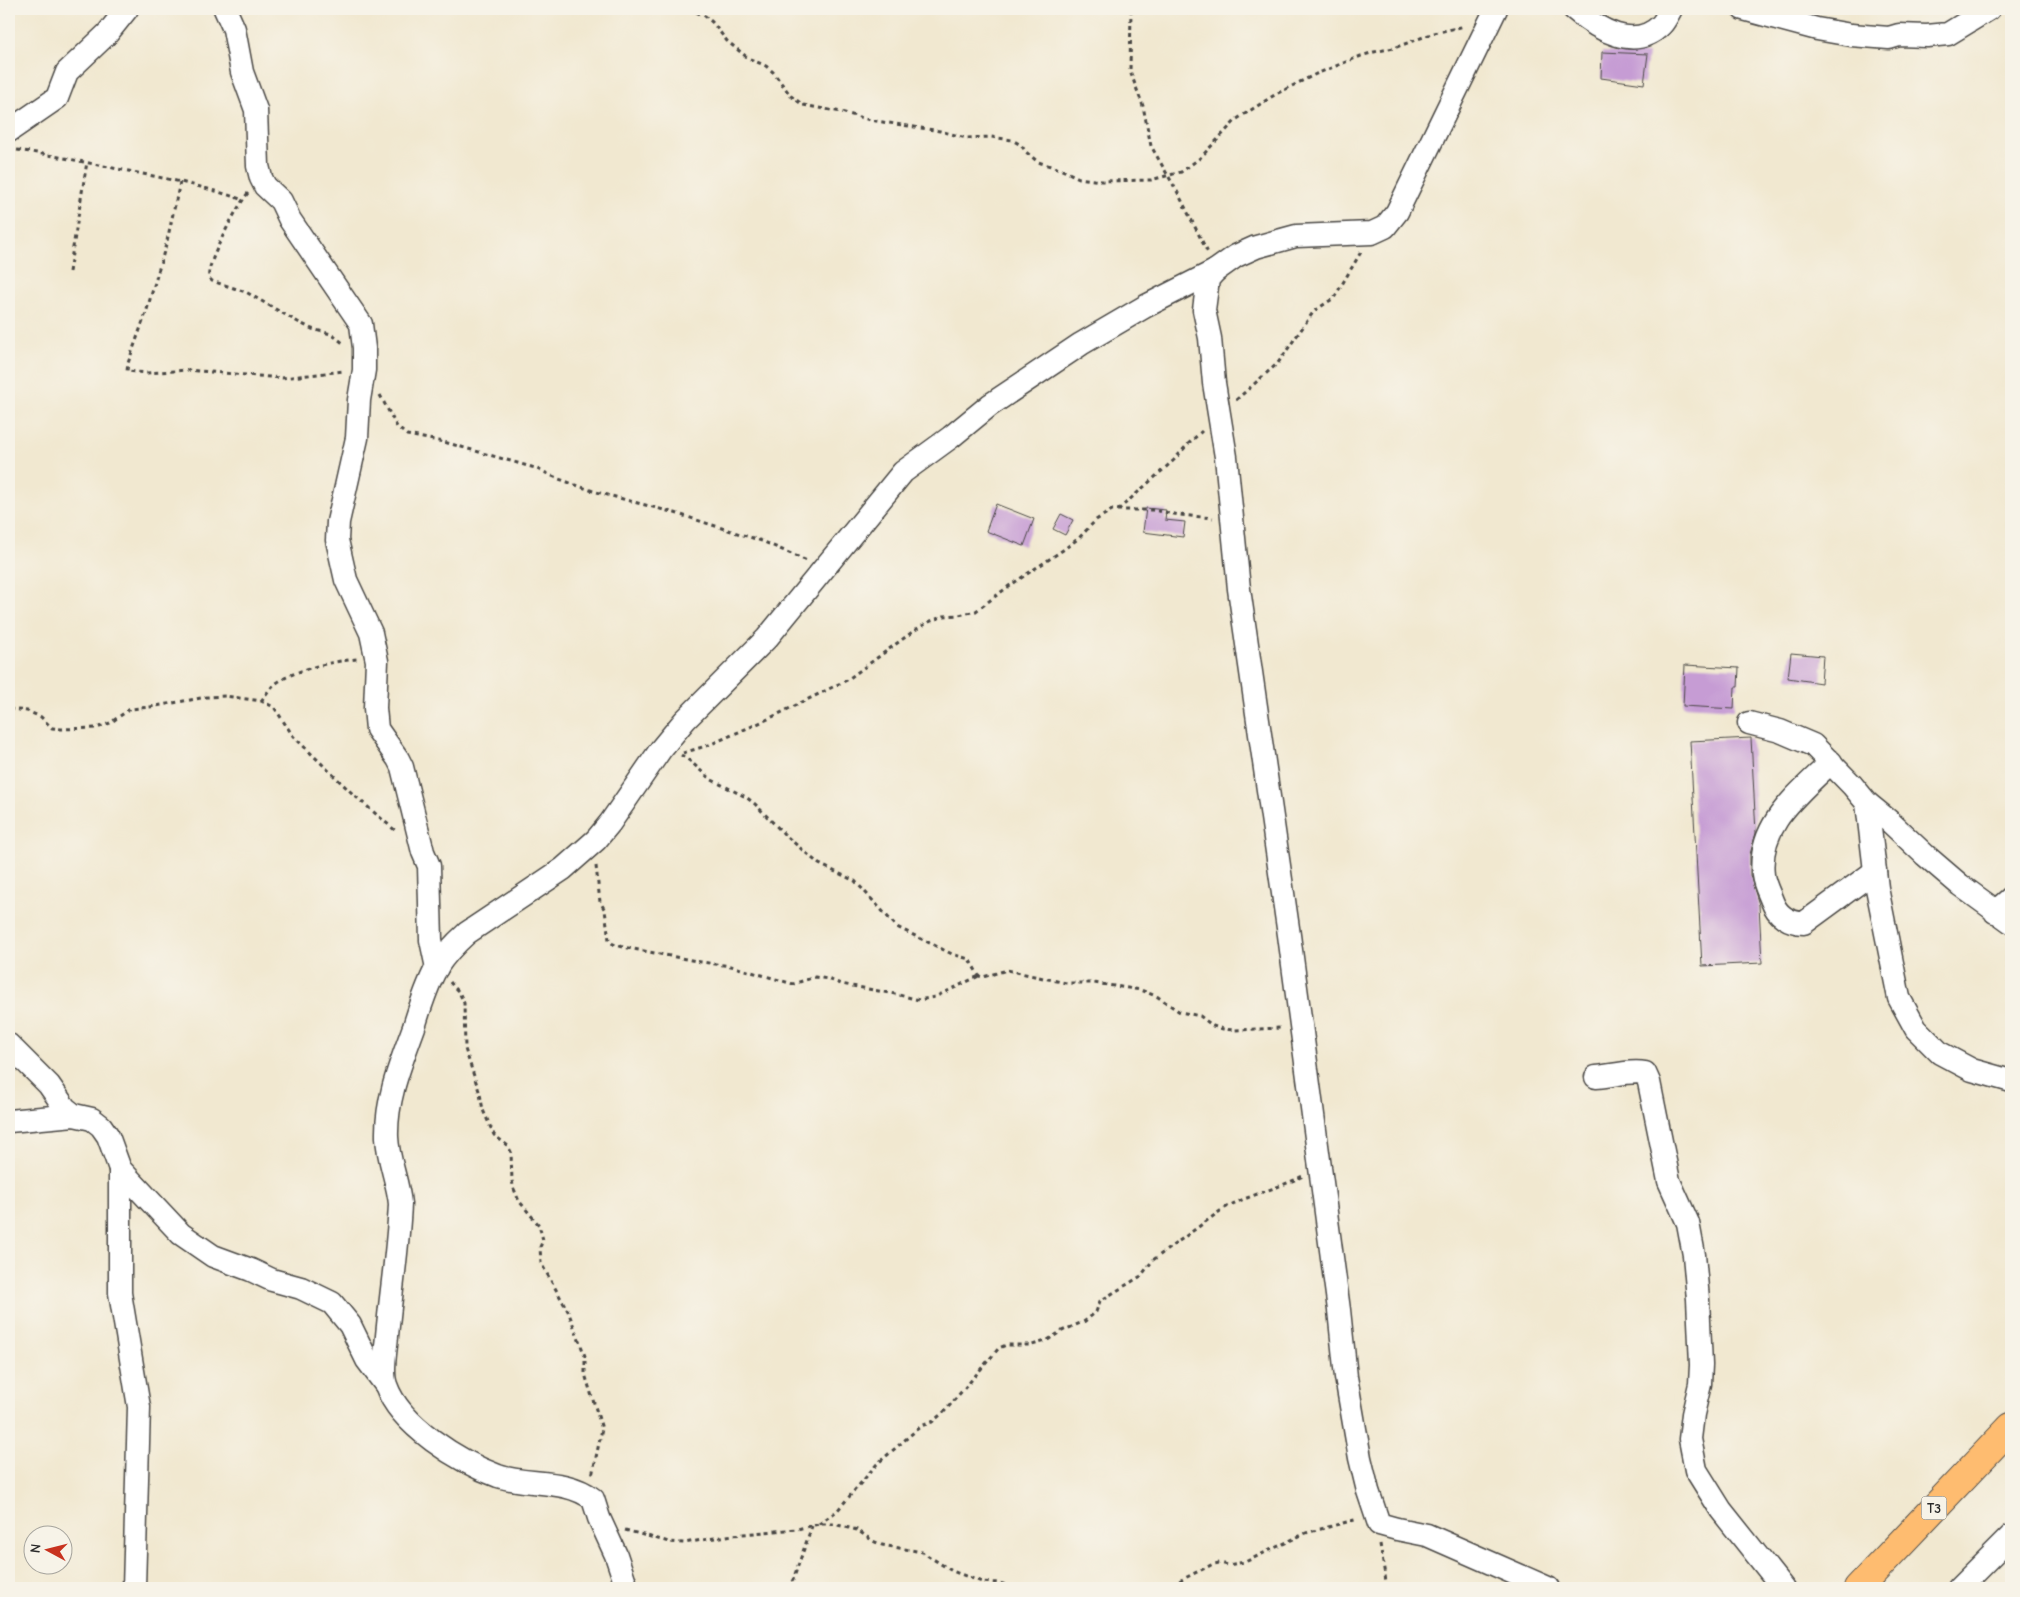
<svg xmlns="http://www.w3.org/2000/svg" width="2020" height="1597" font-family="'Comic Neue',sans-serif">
<rect width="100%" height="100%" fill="#f7f3e8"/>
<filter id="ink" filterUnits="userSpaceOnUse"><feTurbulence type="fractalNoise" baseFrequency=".02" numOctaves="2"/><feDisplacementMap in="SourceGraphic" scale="10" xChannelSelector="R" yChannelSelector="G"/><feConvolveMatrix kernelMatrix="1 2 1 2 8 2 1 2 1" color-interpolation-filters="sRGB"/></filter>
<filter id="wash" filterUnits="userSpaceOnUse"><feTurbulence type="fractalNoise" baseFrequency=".0096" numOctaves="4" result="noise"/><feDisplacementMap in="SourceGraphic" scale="20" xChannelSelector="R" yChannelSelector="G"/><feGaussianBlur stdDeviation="1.12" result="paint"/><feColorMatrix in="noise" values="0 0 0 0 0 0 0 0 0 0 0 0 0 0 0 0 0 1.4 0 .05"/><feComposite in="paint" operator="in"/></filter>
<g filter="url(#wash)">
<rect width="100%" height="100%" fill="#f1e8d0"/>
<g id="blocks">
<g fill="#c69cd4">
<polygon points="1602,52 1648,54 1644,84 1601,78"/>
<polygon points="996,504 1034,519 1024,546 986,531"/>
<polygon points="1146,508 1166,510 1165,520 1185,522 1183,537 1143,532"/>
<polygon points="1061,514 1073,520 1065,535 1053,529"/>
<polygon points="1791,653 1823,656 1821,683 1788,678"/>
<polygon points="1685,665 1739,668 1738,687 1735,687 1734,709 1683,706"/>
<polygon points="1751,738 1756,833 1750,854 1750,875 1759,905 1762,963 1702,966 1690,741"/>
</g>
</g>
</g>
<g filter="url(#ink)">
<use href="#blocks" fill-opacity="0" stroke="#494744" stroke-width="1"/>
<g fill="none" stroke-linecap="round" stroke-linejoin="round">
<g stroke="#494744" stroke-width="25">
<g id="minor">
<polyline points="225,9 234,29 242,72 256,110 258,166 261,178 265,186 281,201 290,220 361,324 364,348 364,370 359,400 357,438 338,522 337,540 346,580 371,633 377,661 375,708 377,729 398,759 402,767 423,852 429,866 431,940 437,968"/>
<path d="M1574,9C1597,29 1634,52 1661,25C1665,21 1668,14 1671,9"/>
<polyline points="1743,9 1817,29 1851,35 1889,38 1899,35 1927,36 1948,34 1989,9"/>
<polyline points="9,131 57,98 67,72 107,34 127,9"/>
<polyline points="1215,271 1208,279 1204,310 1210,338 1214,383 1226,457 1239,589 1289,935 1339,1310 1346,1377 1360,1458 1368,1491 1379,1524 1397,1529 1427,1535 1548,1588"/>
<polyline points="1749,723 1780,731 1813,745 1852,785 1867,803 1889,821 1925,855 1960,885 2011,922"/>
<path d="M1831,762C1799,794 1757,824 1763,875C1764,884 1769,893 1772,901C1777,915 1789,923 1804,923L1875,871"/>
<polyline points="1867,803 1877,888 1899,998 1916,1029 1940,1053 1972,1070 2011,1081"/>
<polyline points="1995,912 2011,898"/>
<polyline points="9,1045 49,1085 65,1108 74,1115 92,1119 101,1126 108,1136 120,1169 181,1234 213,1256 251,1270 272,1280 301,1288 332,1303 350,1325 367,1360 385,1384"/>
<path d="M1596,1077C1612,1076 1631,1070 1645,1073L1649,1082L1669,1181L1688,1223L1694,1255L1698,1299L1701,1365L1700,1384L1693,1414L1690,1439L1696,1470L1721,1510L1783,1588"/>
<polyline points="9,1121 74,1115"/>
<polyline points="120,1169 120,1293 139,1407 134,1588"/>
<path d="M627,1588L616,1555L599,1518L593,1499C566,1478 528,1486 498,1476C460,1462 400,1426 386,1385C381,1371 386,1350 387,1336C391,1292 398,1248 400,1204C398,1181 388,1161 387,1137C386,1098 401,1063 414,1027C420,1007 427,985 437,967C445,954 456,943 467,933L563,869L596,840L610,823L661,749L685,720L767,638L903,472L951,437L990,405L1081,344L1146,306L1215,271L1236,256L1256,247L1296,236L1372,233L1385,227L1397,212L1496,9"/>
<polyline points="1959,1588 2011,1536"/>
</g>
</g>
<g stroke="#494744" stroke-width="30">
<polyline id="highway" points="1858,1588 2011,1427"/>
</g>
<g stroke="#494744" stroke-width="3" stroke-dasharray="4 4" stroke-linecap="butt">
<polyline points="689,9 705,16 712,22 727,41 748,58 766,66 773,72 791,96 803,105 841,112 870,120 940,131 966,138 991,137 1012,140 1021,145 1026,152 1038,162 1060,169 1079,178 1101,181 1151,180 1181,172 1200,158 1237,119 1276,94 1316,74 1361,56 1374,52 1394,48 1434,33 1465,26"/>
<polyline points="1131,9 1130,71 1143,106 1151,146 1178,193 1208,253"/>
<path d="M17,150C53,155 88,163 123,170C164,178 204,186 243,200"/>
<polyline points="180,182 167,241 146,313 128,363 127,371 147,373 187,370 282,378 344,371"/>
<path d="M248,193C238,205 205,265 209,278L212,281L246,292L298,322L312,329L331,334L343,343"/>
<polyline points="69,272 87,162"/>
<polyline points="380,395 397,427 407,435 444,442 535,468 559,479 593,491 675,513 762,541 807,561"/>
<polyline points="1236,400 1278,363 1314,311 1334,298 1361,252"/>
<polyline points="1118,510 1174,460 1188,444 1202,431"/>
<path d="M261,701C265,696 269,689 274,685C292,670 333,661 357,659"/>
<polyline points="9,709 27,711 41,717 52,728 61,729 97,728 110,723 130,709 150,707 207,697 225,696 261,701 274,707 293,736 355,796 397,832"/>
<polyline points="683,753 709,745 766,720 847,680 915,630 931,621 944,616 959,615 976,611 1009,586 1063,550 1079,538 1096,520 1112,510 1152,510 1180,515 1213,518"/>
<polyline points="681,755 690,761 710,779 746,797 755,804 785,835 819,864 855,881 897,927 952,954 969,959 979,976 983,977 1007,970 1066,983 1094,983 1141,990 1158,997 1180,1012 1200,1016 1213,1026 1223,1029 1235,1030 1282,1028"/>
<polyline points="596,866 600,902 605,910 609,940 613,944 623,947 701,962 731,966 793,984 815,977 828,979 841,984 895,994 919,1000 935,997 979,976"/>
<polyline points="450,982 453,986 459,992 464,1003 465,1049 480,1094 483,1110 494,1135 508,1146 511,1152 512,1181 514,1189 519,1201 539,1225 543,1240 540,1247 541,1263 568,1311 585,1356 585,1374 602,1429 592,1476"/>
<path d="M819,1524L837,1511L877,1464L921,1426L932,1422L944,1412L999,1348L1006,1345H1032L1046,1341L1062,1331L1085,1321L1096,1312L1100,1301L1141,1276L1153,1260L1223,1209C1248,1195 1277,1189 1303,1176"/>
<polyline points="625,1530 669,1542 684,1543 733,1535 797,1529 819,1524 834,1524 857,1530 873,1541 882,1545 922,1552 952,1571 982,1582 999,1583 1017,1588"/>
<polyline points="1380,1544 1387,1588"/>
<polyline points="787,1588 793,1580 812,1526"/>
<polyline points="1165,1588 1213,1564 1220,1563 1228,1565 1245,1562 1306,1533 1358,1519"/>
</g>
<use href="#minor" stroke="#fff" stroke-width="22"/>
<use href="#highway" stroke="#febc70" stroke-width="28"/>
</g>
</g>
<g text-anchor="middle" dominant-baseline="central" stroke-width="4.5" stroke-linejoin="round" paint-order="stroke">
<rect fill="#f7f3e8" stroke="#686764" stroke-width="1" x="1921.5" y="1496.5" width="25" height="23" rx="4"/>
<g font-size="14" font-weight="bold" fill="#2b2b2b">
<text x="1934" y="1508">T3</text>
</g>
</g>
<rect width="2020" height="1597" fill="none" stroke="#f7f3e8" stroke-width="30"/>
<g transform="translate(48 1550) rotate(277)"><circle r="24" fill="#f7f3e8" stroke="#a5a39c"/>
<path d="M0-4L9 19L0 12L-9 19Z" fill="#c8321e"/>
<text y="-8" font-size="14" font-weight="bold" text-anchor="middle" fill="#2b2b2b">N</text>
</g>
</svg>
